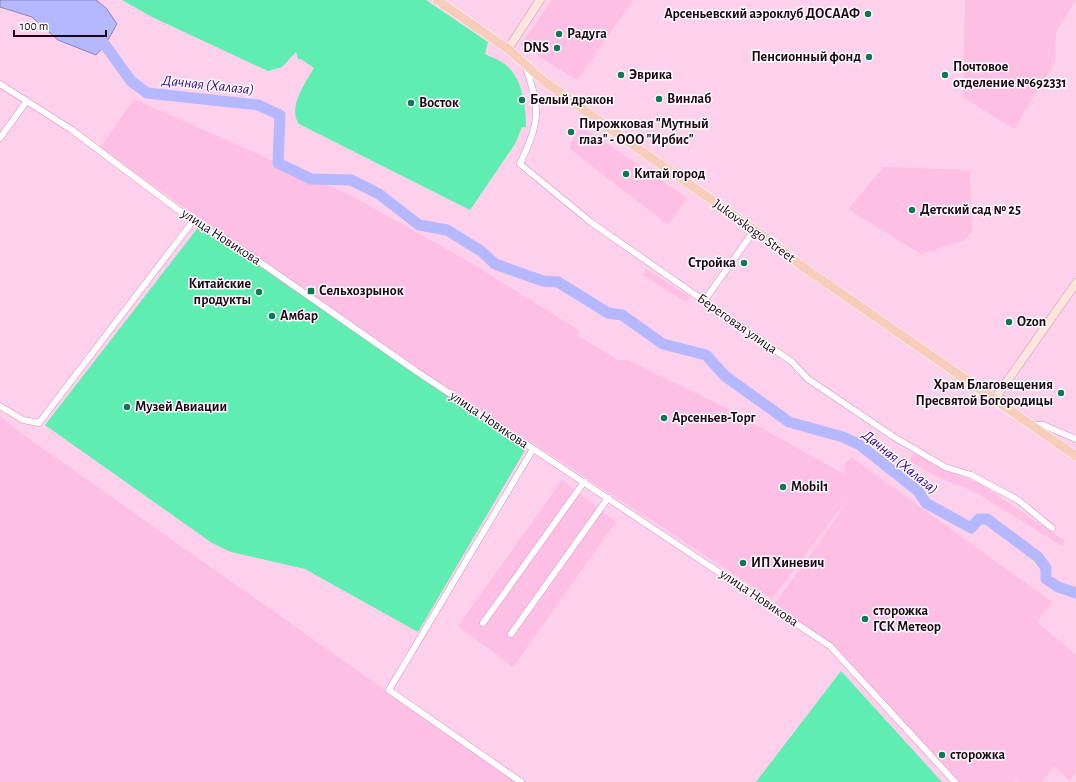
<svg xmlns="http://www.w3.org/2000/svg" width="1076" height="782" font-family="'Alegreya Sans',sans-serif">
<rect width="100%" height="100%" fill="#fdd1eb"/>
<g fill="#febfe5">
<polygon points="552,0 633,0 577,80 521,45"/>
<polygon points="965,0 1076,0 1056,32 1055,62 1014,129 963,97"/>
<polygon points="134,99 352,196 468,261 580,331 578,336 618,360 628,360 724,407 844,474 845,464 851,457 1052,602 1037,622 1076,655 1076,772 1070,781 1055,766 1041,782 1020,782 1016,779 1014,782 957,782 832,646 774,605 837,517 852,493 772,599 522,436 413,368 100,148"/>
<polygon points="581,126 687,198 668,225 570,149 573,139"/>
<polygon points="884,167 970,170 972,231 965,240 921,254 854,213 849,208"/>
<polygon points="646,269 690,297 686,302 643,275"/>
<polygon points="0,416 21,433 515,782 0,782"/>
<polygon points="914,453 946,471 979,483 1065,541 1062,546 973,491 939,478 909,461"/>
<polygon points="562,480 616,522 513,667 458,626"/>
</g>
<g fill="#60edb1">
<path d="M122,0H426L488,42L485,54C493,58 503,61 509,68C523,82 526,108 526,127H522L515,144L470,210L299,124C287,108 306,82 314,68L301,59H298L296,52L282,67L268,71L152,17Z"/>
<polygon points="200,225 525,450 418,632 305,569 231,552 212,543 45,425"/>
<polygon points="841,671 942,782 756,782"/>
</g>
<polygon fill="#b5b8ff" stroke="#8883b9" points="0,0 96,0 106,8 117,24 105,45 96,55 58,40 32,17 0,7"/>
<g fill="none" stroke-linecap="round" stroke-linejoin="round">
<polyline stroke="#b5b8ff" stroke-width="11" points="91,39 105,45 131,81 147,93 258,105 280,115 278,163 311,179 351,180 379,194 419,225 447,230 481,251 495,264 543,281 558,282 608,313 622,315 663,344 706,355 725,376 789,422 843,437 860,445 918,491 926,503 971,528 979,519 987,519 1038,557 1046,568 1046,579 1058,587 1076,593"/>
<g stroke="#d692bc" stroke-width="7">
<g id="minor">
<path d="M525,65C541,111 540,120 520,164L592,223L792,362L808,379L894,437L945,467L971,475L1018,500L1052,528"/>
<polyline points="0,84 72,130 193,221 247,253 416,371 830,646 955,782"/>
<polyline points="0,138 26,102"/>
<polyline points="704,301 754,231"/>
<polyline points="0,406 23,420 39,423 193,221"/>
<polyline points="1032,425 1043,425 1076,439"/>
<polyline points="483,623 584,482"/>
<polyline points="511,634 608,498"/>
<polyline points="521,782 389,690 533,449"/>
</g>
</g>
<g stroke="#d692bc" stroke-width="9">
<g id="secondary">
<polyline points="508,49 540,0"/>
<polyline points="994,400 1076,283"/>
</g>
</g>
<g stroke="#fff" stroke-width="10">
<polyline id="primary" points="437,0 508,49 544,81 633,145 772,242 799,264 1076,456"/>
</g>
<use href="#minor" stroke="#fff" stroke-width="6"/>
<use href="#secondary" stroke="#fce6dd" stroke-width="8"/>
<use href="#primary" stroke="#f9cdbb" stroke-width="9"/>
</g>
<g fill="#0c7953" stroke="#fff" stroke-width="1.5">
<circle cx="868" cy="14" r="4"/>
<circle cx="559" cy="34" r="4"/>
<circle cx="557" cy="48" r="4"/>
<circle cx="869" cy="57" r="4"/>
<circle cx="621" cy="75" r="4"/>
<circle cx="945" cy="75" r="4"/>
<circle cx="659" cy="99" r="4"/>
<circle cx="522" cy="100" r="4"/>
<circle cx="411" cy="103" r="4"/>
<circle cx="571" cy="132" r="4"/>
<circle cx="626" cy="174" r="4"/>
<circle cx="912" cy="210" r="4"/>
<circle cx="744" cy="263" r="4"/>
<rect x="307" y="287" width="8" height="8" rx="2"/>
<circle cx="259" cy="292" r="4"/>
<circle cx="272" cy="316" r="4"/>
<circle cx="1009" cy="322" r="4"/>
<circle cx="1061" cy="393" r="4"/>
<circle cx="127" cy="407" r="4"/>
<circle cx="664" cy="418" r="4"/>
<circle cx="783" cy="487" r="4"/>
<circle cx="743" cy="563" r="4"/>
<circle cx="865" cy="619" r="4"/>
<circle cx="942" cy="755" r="4"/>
</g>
<g text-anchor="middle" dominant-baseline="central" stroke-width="3" stroke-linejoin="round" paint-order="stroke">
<g font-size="14" font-weight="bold" fill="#1e0616" stroke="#fff" text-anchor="start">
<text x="860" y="14" text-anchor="end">Арсеньевский аэроклуб ДОСААФ</text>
<text x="567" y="34">Радуга</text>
<text x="549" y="48" text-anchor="end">DNS</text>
<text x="861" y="57" text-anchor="end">Пенсионный фонд</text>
<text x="953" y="67">Почтовое<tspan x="953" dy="16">отделение №692331</tspan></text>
<text x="629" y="75">Эврика</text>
<text x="667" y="99">Винлаб</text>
<text x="530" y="100">Белый дракон</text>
<text x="419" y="103">Восток</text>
<text x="579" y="124">Пирожковая "Мутный<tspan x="579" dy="16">глаз" - ООО "Ирбис"</tspan></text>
<text x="634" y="174">Китай город</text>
<text x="920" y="210">Детский сад № 25</text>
<text x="736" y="263" text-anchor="end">Стройка</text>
<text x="251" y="284" text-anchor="end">Китайские<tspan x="251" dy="16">продукты</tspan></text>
<text x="319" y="291">Сельхозрынок</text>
<text x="280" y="316">Амбар</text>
<text x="1017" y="322">Ozon</text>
<text x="1053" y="385" text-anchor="end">Храм Благовещения<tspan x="1053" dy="16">Пресвятой Богородицы</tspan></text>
<text x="135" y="407">Музей Авиации</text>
<text x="672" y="418">Арсеньев-Торг</text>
<text x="791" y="487">Mobil1</text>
<text x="751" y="563">ИП Хиневич</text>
<text x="873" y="611">сторожка<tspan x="873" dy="16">ГСК Метеор</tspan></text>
<text x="950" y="755">сторожка</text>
</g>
<g font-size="14" fill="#1e0616" stroke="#fff">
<text transform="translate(754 231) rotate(36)">Jukovskogo Street</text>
<text transform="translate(221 237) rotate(33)">улица Новикова</text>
<text transform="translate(737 324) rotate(35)">Береговая улица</text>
<text transform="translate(489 420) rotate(34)">улица Новикова</text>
<text transform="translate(759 598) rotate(34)">улица Новикова</text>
</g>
<g font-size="15" font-style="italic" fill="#320094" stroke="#fff">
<text transform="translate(208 85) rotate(6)">Дачная (Халаза)</text>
<text transform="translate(900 462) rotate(39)">Дачная (Халаза)</text>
</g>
</g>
<path d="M14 30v6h92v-6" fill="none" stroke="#1e0616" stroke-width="2"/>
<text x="20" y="30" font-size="12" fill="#1e0616" stroke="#ffffff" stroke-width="3" paint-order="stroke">100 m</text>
</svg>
